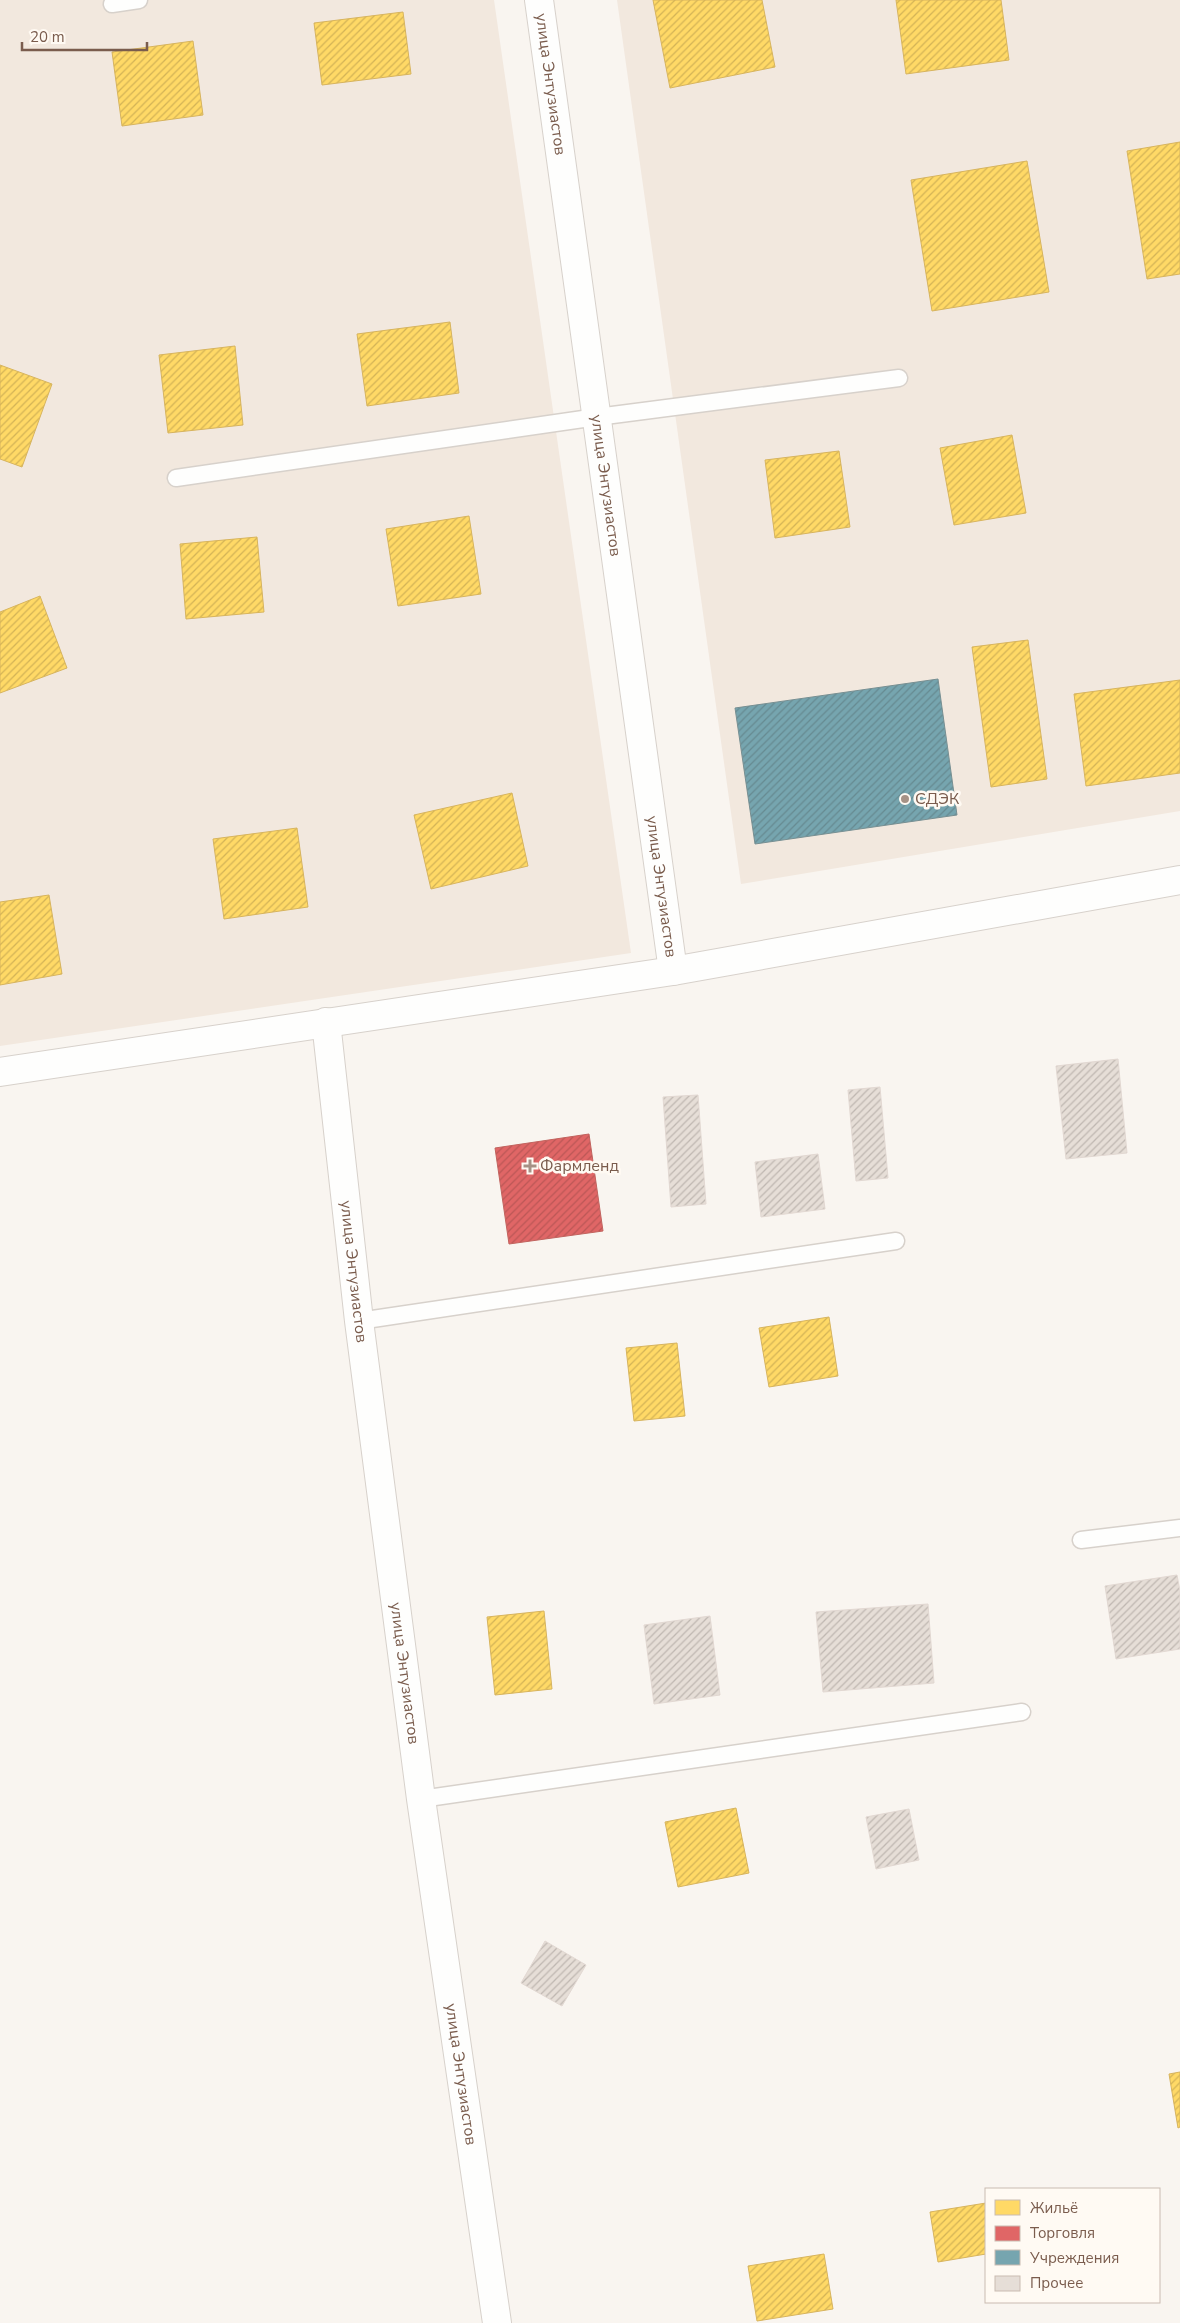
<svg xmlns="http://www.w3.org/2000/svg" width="1180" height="2323" font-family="'Nunito Sans',sans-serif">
<defs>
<pattern id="homes-hatch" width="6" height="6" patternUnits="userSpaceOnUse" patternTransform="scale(1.25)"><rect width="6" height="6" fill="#ffd966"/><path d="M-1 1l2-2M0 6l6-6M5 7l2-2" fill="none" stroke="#d3b356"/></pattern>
<pattern id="shops-hatch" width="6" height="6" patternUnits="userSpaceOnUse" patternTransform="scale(1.25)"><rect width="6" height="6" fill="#e06666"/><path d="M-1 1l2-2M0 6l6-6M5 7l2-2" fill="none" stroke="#bb5756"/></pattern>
<pattern id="public-hatch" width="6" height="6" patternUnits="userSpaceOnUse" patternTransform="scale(1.25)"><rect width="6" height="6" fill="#76a5af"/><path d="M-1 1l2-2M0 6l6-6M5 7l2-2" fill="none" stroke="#668a91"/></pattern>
<pattern id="building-hatch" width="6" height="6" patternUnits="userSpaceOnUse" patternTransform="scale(1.25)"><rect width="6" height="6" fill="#e6ded7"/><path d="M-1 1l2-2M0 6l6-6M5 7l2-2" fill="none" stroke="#bfb7b1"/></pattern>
</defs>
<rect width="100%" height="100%" fill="#f9f5f0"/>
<g fill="#f2e8de">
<polygon points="0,0 494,0 631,953 0,1046"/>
<polygon points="617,0 1180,0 1180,811 741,884"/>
</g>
<g fill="url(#homes-hatch)" stroke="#d7b45e">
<polygon points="653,0 762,0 775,67 670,88"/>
<polygon points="896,0 1001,0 1009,60 906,74"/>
<polygon points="403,12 411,74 322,85 314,23"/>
<polygon points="193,41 203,115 122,126 112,52"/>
<polygon points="1180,142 1180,274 1147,279 1127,151"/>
<polygon points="1027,161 1049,292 932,311 911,180"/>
<polygon points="450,322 459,393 367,406 357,334"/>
<polygon points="235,346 243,425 168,433 159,355"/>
<polygon points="0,365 52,384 22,467 0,459"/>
<polygon points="1012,435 1026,513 954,525 940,448"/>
<polygon points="839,451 850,527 775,538 765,460"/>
<polygon points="469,516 481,594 398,606 386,529"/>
<polygon points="257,537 264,612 186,619 180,544"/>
<polygon points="40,596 67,668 0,693 0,612"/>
<polygon points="1028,640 1047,779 991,787 972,647"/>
<polygon points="1180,680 1180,773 1086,786 1074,694"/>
<polygon points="512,793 528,866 431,889 414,815"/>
<polygon points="297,828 308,907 224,919 213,839"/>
<polygon points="49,895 62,974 0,985 0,902"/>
<polygon points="829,1317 838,1376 769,1387 759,1328"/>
<polygon points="677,1343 685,1416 634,1421 626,1348"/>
<polygon points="544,1611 552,1689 495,1695 487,1617"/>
<polygon points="736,1808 749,1873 678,1887 665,1822"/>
<polygon points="1180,2072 1180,2127 1178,2128 1169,2074"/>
<polygon points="986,2203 986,2254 938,2262 930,2212"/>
<polygon points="824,2254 833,2309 757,2321 748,2266"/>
</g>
<polygon fill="url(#shops-hatch)" stroke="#c1635e" points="589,1134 603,1231 509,1244 495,1148"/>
<polygon fill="url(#public-hatch)" stroke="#778f92" points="938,679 957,815 755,844 735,708"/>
<g fill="url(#building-hatch)" stroke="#e2d8d2">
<polygon points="1118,1059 1127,1153 1066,1159 1056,1066"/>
<polygon points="880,1087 888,1178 856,1181 848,1090"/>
<polygon points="698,1095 706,1204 671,1207 663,1097"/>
<polygon points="818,1154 825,1209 761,1217 755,1162"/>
<polygon points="1177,1575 1180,1591 1180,1649 1116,1659 1105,1586"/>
<polygon points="928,1604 934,1683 823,1692 816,1612"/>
<polygon points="710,1616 720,1695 654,1704 644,1625"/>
<polygon points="909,1809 919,1860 876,1869 866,1817"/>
<polygon points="545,1941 586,1965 562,2006 521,1983"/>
</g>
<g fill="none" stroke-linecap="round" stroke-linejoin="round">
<g stroke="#d7d1cb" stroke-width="19">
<g id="service">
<polyline points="112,4 139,0"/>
<polyline points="176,478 597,417 899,378"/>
<polyline points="359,1321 896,1241"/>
<polyline points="1081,1540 1180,1528"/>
<polyline points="421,1799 1022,1712"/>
</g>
</g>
<g stroke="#d7d1cb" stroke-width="30">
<g id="minor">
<path id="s1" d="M539,0L673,971"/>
<path id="s2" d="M326,1022L359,1321L421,1799L497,2323"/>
<polyline points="0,1072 673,971 1180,880"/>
</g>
</g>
<use href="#service" stroke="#fefefd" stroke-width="16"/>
<use href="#minor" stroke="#fefefd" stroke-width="28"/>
</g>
<g fill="#a69286" stroke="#fffaf3" stroke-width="2">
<circle cx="905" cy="799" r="5"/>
<path d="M527.5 1158.5h5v5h5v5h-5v5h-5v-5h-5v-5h5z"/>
</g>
<g text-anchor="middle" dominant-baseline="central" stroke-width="5" stroke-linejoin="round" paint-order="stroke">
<g font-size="16" fill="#7a5c4d" stroke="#fffaf3">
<text stroke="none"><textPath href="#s1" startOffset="85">улица Энтузиастов</textPath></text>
<text stroke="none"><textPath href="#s1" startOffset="490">улица Энтузиастов</textPath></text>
<text stroke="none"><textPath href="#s1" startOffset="895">улица Энтузиастов</textPath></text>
<text stroke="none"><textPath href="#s2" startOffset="251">улица Энтузиастов</textPath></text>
<text stroke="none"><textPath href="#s2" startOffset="656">улица Энтузиастов</textPath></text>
<text stroke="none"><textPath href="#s2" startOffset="1061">улица Энтузиастов</textPath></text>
</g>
<g font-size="16" fill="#7a5c4d" stroke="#fffaf3" text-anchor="start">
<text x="915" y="799">СДЭК</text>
<text x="540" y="1166">Фармленд</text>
</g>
</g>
<rect x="985" y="2188" width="175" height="115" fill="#fffaf3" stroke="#cabbb1"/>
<rect x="995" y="2200" width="25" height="15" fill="#ffd966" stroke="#cabbb1"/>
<text x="1030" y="2213" font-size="15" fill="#7a5c4d">Жильё</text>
<rect x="995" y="2226" width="25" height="15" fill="#e06666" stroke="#cabbb1"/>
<text x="1030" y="2238" font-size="15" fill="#7a5c4d">Торговля</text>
<rect x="995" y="2250" width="25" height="15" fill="#76a5af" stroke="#cabbb1"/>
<text x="1030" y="2263" font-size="15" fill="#7a5c4d">Учреждения</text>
<rect x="995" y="2276" width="25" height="15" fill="#e6ded7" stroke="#cabbb1"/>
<text x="1030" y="2288" font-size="15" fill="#7a5c4d">Прочее</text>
<path d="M22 42v8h125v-8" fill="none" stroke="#7a5c4d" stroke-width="2.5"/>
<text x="30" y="42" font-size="15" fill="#7a5c4d" stroke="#fffaf3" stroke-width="4" paint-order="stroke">20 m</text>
</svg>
